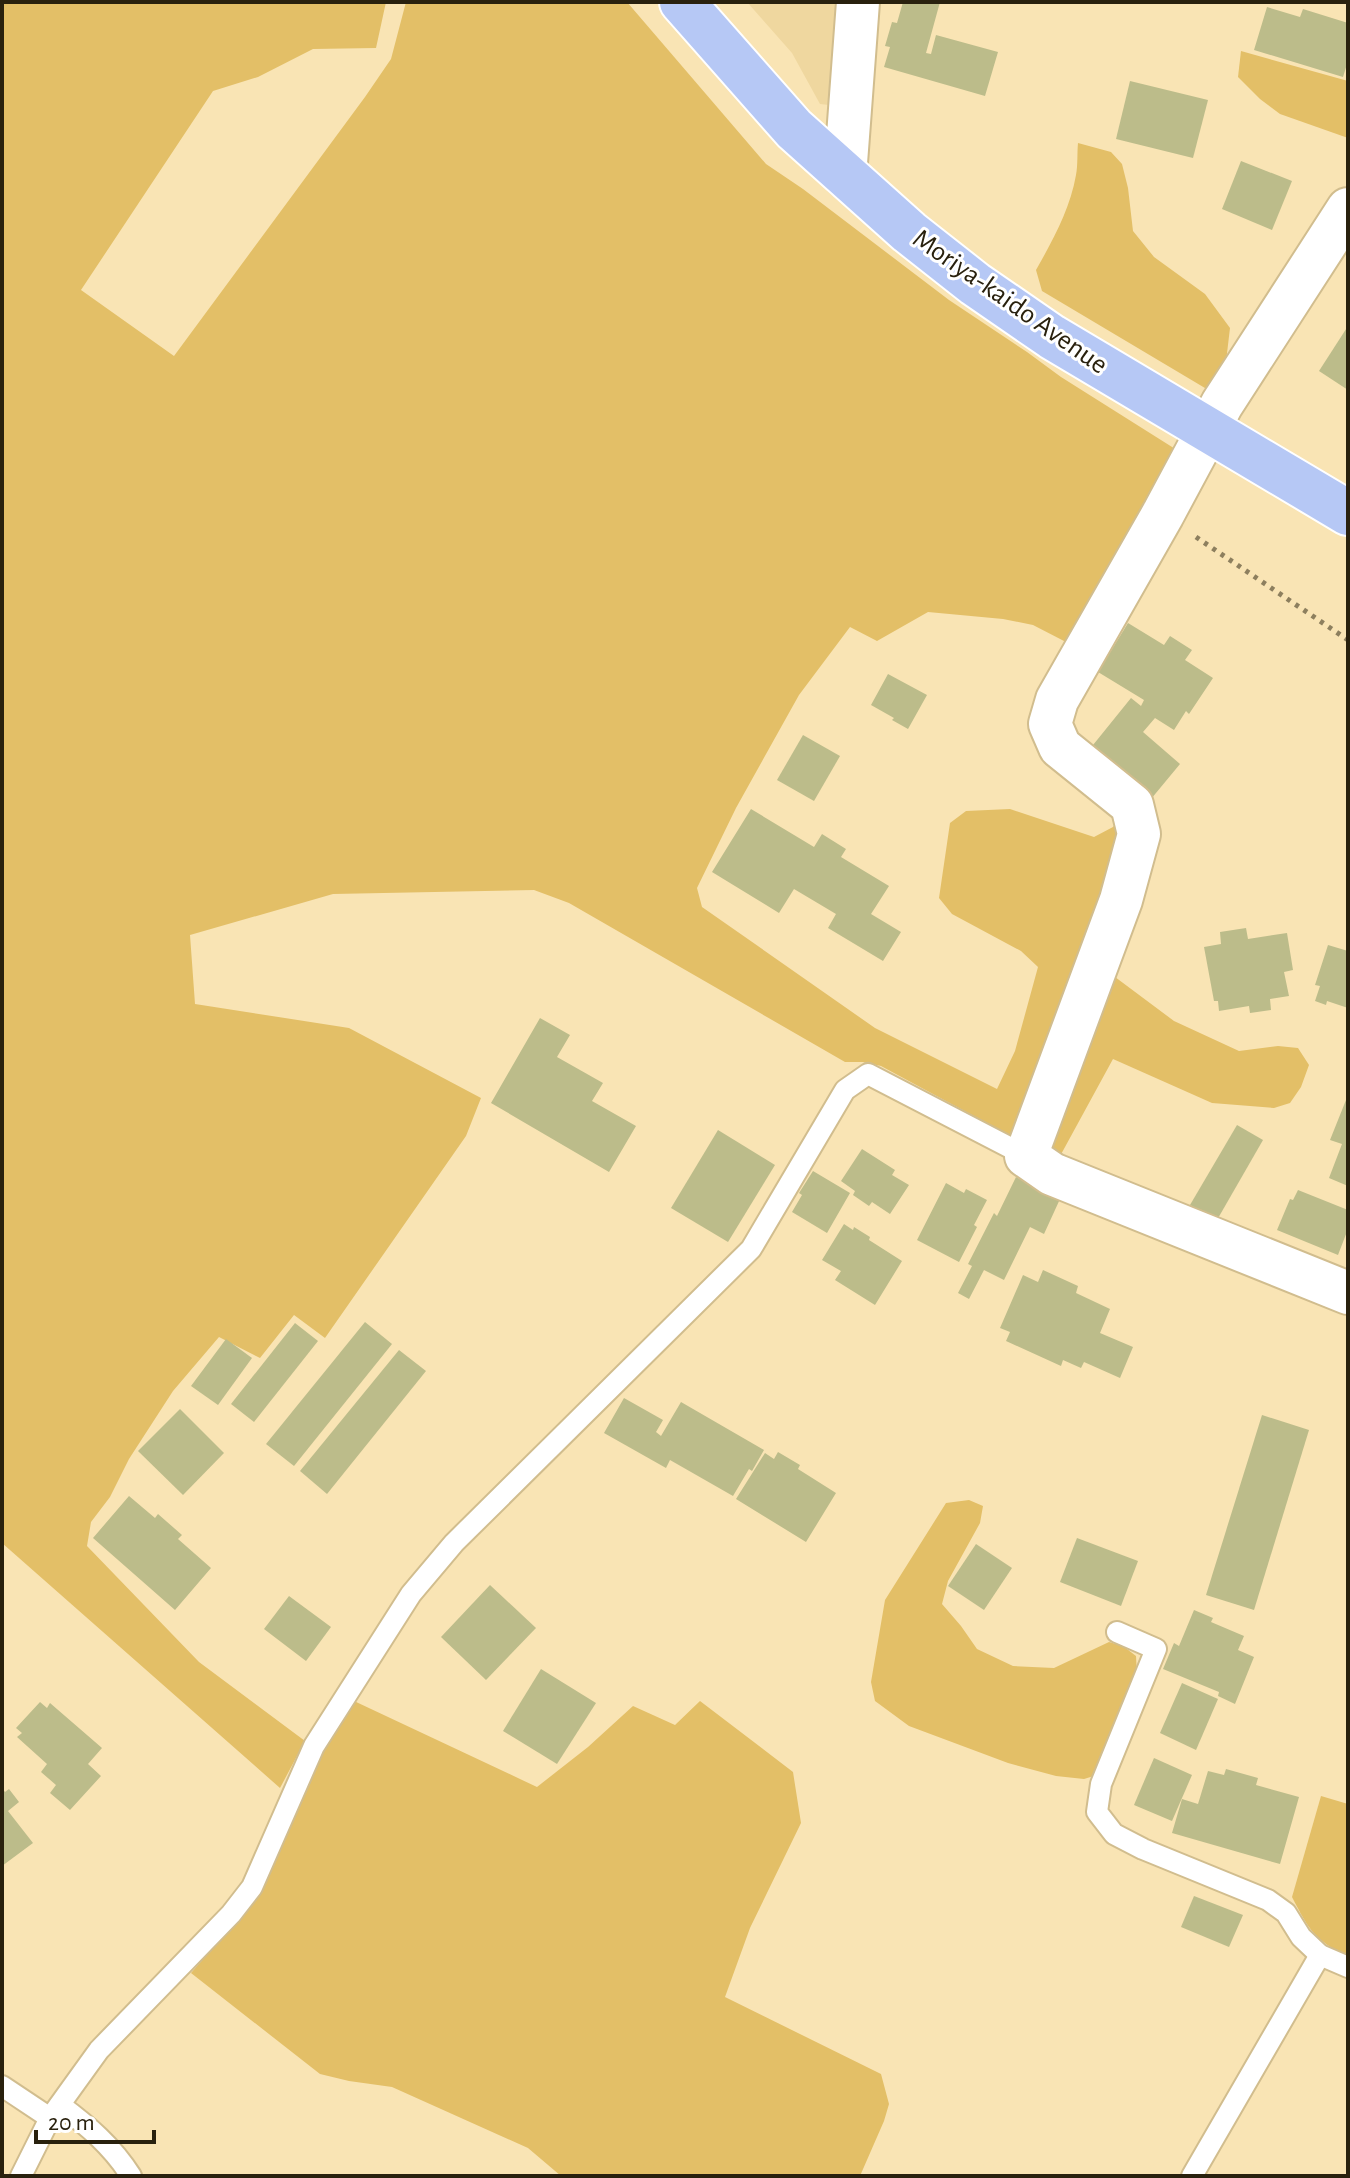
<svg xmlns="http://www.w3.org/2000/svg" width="1350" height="2178" font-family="'Alegreya Sans',sans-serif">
<rect width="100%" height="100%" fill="#f9e4b4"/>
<polygon fill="#efd79f" points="747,2 843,2 838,106 820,104 792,53"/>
<g fill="#e3bf67">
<polygon points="2,2 386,2 376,48 313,49 258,77 213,91 81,290 174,356 365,97 391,59 406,2 627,2 766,164 803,189 949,300 1027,352 1061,377 1180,452 1065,648 1064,641 1033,625 1003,619 928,612 877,641 850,627 799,695 736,808 697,888 702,907 875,1028 997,1089 1015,1051 1038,967 1021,951 952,914 939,898 950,823 966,811 1010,809 1094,837 1113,827 1120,817 1125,842 1015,1136 1009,1135 881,1066 863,1062 845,1062 569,903 534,890 333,894 190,935 195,1004 349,1028 481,1098 466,1136 325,1338 294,1315 260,1358 219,1337 173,1391 129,1459 110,1497 91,1522 87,1546 199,1662 305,1741 280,1788 2,1543"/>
<polygon points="1241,51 1348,81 1348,138 1280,114 1260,99 1238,77"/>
<path d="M1078,143L1111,152L1122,164L1128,188L1133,231L1154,257L1205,294L1230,328L1223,387L1210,391L1042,291L1036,270C1053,240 1070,209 1076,175C1078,165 1077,153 1078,143Z"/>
<polygon points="1107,971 1174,1021 1239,1051 1278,1046 1298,1048 1309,1065 1301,1087 1290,1103 1274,1108 1212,1103 1113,1059 1059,1158 1054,1163 1042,1136"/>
<polygon points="969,1500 983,1506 980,1523 948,1581 942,1604 961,1626 977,1649 1013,1666 1054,1668 1109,1642 1123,1646 1136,1656 1137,1675 1097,1775 1084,1779 1056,1776 1008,1763 909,1726 875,1701 871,1682 885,1600 946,1503"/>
<polygon points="354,1701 537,1787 588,1747 633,1706 675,1725 700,1701 793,1772 801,1823 750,1928 725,1997 881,2074 889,2104 884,2121 860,2176 561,2176 528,2148 392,2087 349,2081 320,2074 191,1973 261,1892 275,1863 299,1799 318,1761"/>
<path d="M1321,1796L1348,1804V1958C1314,1938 1310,1932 1292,1897Z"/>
</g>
<g fill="#bcbc8a">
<polygon points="903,2 940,2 926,53 931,54 936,35 998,52 985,96 884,67 890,47 885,46 892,22 897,23"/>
<polygon points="1267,7 1300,17 1303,9 1348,23 1348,61 1343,77 1254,50"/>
<polygon points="1130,81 1208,100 1193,158 1116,139"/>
<polygon points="1241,161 1292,181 1272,230 1222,209"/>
<polygon points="1348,326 1348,390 1319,371"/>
<polygon points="1128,623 1164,645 1170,636 1192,650 1185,660 1213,678 1189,714 1186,711 1174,730 1155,718 1143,732 1180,764 1151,799 1089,750 1131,698 1141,706 1144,700 1098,672"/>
<polygon points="888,674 927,695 908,729 892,720 894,718 871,705"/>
<polygon points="803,735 840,756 814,801 777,780"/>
<polygon points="751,809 814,847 822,834 846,849 841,857 889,886 871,914 901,932 883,961 828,928 836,914 794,889 779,913 712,872"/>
<polygon points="1246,928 1248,939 1287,933 1293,970 1284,972 1289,996 1270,999 1271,1010 1250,1013 1249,1006 1219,1011 1218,1001 1214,1001 1204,947 1221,944 1220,932"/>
<polygon points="1328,945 1348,951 1348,1008 1327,1001 1326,1005 1315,1001 1320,986 1315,985"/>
<polygon points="540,1018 570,1035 557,1057 603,1083 592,1101 636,1126 609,1172 491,1103"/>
<polygon points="1346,1100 1348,1101 1348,1186 1329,1178 1342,1144 1330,1140"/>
<polygon points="1237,1125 1263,1140 1217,1220 1190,1205"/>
<polygon points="718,1130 775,1165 728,1242 671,1208"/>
<polygon points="862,1149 895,1170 892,1175 909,1185 890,1214 872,1202 869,1206 853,1195 855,1191 841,1181"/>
<polygon points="813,1171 850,1193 827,1233 792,1212 802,1195 799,1193"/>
<polygon points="1016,1177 1060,1199 1044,1234 1030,1227 1004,1280 984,1270 969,1299 958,1293 972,1266 968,1264 994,1213 997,1216"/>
<polygon points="946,1183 964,1193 966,1189 987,1200 974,1225 977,1227 959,1262 917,1240"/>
<polygon points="1298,1190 1348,1210 1348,1229 1338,1255 1277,1230 1290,1199 1293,1200"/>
<polygon points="844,1224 853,1230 854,1227 870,1237 869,1240 902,1261 875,1305 835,1280 841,1271 822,1260"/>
<polygon points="1043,1270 1078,1286 1076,1293 1110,1309 1100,1333 1133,1347 1120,1378 1084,1362 1081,1368 1063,1360 1061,1366 1006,1341 1010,1332 1000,1328 1023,1275 1038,1282"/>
<polygon points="365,1322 392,1344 294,1466 266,1444"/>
<polygon points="295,1323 318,1341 254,1422 231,1404"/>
<polygon points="226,1339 252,1358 218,1405 191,1386"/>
<polygon points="399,1350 426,1371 327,1494 300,1471"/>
<polygon points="624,1398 663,1420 656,1432 661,1436 681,1402 764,1450 752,1471 749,1469 733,1496 670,1460 666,1468 604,1433"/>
<polygon points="180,1409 224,1453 183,1495 138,1451"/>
<polygon points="1262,1415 1309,1430 1254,1610 1206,1595"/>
<polygon points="778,1452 800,1465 798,1469 836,1493 806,1542 736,1499 765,1453 774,1459"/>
<polygon points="129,1496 155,1518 158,1514 182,1535 178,1539 211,1568 175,1610 93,1538"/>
<polygon points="1077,1538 1138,1561 1121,1606 1060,1582"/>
<polygon points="976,1544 1012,1568 984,1610 948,1586"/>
<polygon points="490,1585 536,1628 486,1680 441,1637"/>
<polygon points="289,1596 331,1627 306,1661 264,1629"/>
<polygon points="1194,1610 1213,1618 1211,1622 1244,1636 1238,1650 1254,1657 1235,1704 1218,1696 1219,1692 1163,1669 1174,1643 1179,1646"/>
<polygon points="541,1669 596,1703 557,1764 503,1731"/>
<polygon points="1182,1683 1218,1699 1196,1750 1160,1733"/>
<polygon points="40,1702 47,1708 50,1703 102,1748 88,1764 101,1776 70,1810 50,1793 56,1785 41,1772 47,1764 17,1737 22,1733 16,1728"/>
<polygon points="1154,1758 1192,1775 1172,1821 1134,1805"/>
<polygon points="1226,1769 1258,1778 1256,1785 1299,1797 1280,1864 1172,1833 1182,1799 1198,1804 1208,1771 1224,1775"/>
<polygon points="2,1788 5,1792 9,1789 19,1802 8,1811 33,1843 2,1866"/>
<polygon points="1194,1896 1243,1915 1229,1947 1181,1927"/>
</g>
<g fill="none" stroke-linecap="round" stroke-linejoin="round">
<g stroke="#d1bd8e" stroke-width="24">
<g id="lane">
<polyline points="1117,1632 1156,1649 1101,1784 1097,1812 1114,1834 1143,1849 1268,1900 1286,1913 1301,1937 1320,1955 1348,1967"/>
<polyline points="2,2086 50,2118"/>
<path d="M60,2105C88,2126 112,2146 131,2176"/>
<polyline points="21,2176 50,2118 99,2050 231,1914 252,1887 314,1746 411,1594 454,1543 751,1249 845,1090 868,1074 1026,1156"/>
<polyline points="1192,2176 1320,1955"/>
</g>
</g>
<g stroke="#d1bd8e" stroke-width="46">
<g id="street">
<polyline points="845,176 858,2"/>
<polyline points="1348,209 1222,404 1163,514 1057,700 1050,724 1060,747 1132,805 1139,834 1121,900 1026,1156 1052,1174 1348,1293"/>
</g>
</g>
<g stroke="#fff" stroke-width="48">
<polyline id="primary" points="682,2 794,129 909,232 975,284 1052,337 1348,513"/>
</g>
<polyline stroke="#8d7f5e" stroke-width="5" stroke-dasharray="4 6" stroke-linecap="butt" points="1196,537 1348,640"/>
<use href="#lane" stroke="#fff" stroke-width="20"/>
<use href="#street" stroke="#fff" stroke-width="42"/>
<use href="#primary" stroke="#b6c8f5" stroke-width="44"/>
</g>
<g text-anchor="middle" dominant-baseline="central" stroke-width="6" stroke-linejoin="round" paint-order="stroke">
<g font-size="28" fill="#29210e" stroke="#fff">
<text transform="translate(1010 302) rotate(35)">Moriya-kaido Avenue</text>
</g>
</g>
<rect width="1350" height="2178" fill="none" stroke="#29210e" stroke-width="8"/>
<path d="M36 2130v12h118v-12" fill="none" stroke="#29210e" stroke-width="4"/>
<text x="48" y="2130" font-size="24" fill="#29210e" stroke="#ffffff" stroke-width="6" paint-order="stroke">20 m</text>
</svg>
